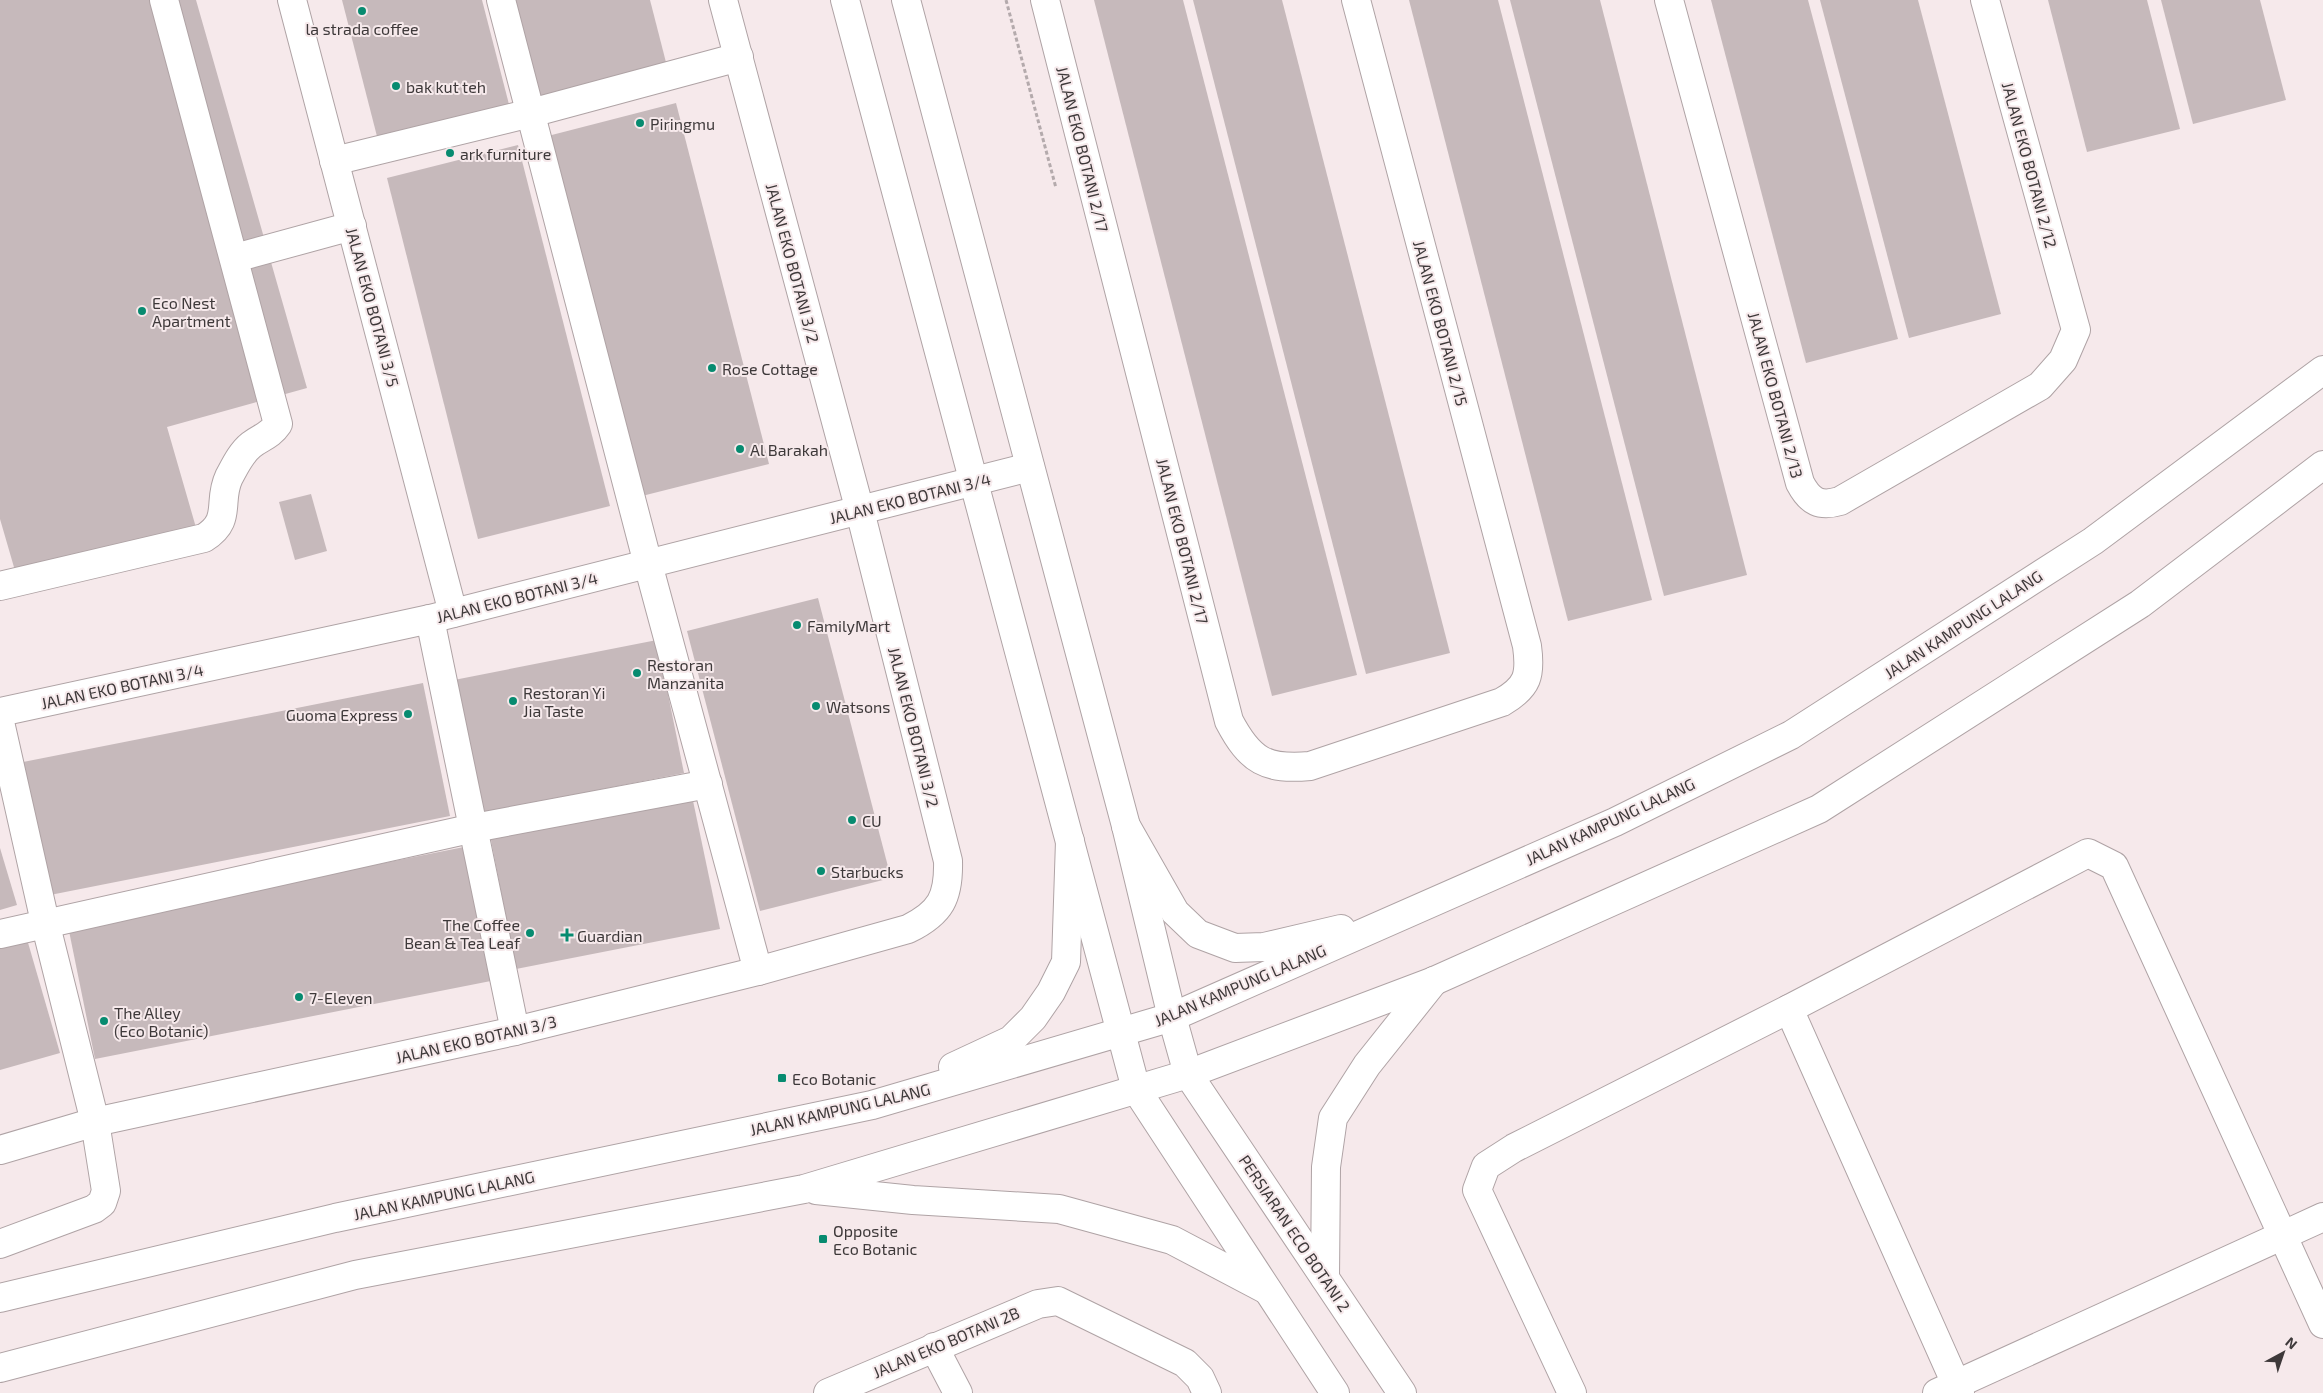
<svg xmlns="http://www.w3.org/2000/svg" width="2323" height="1393" font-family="'Exo 2',sans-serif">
<rect width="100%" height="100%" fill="#f6e9eb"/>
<g fill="#c6b9bb">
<polygon points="0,0 196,0 307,388 167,427 197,531 18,581 0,519"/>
<polygon points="342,0 482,0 512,116 380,148"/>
<polygon points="510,0 650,0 669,74 537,107"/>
<polygon points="1094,0 1183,0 1357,675 1272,696"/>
<polygon points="1193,0 1282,0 1450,653 1366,674"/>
<polygon points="1409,0 1498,0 1652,600 1568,621"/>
<polygon points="1510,0 1600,0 1747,575 1664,596"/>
<polygon points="1711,0 1808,0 1898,339 1806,363"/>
<polygon points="1820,0 1918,0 2001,314 1909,338"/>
<polygon points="2048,0 2147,0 2180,129 2087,152"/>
<polygon points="2161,0 2260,0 2286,100 2193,124"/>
<polygon points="676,103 769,464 638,497 544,137"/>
<polygon points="518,145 610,506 478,539 387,178"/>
<polygon points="311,494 327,551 295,560 279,502"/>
<polygon points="818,598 891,878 760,911 687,631"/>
<polygon points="657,640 684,773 481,813 454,680"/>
<polygon points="423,683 450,816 45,896 18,763"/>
<polygon points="692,796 720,929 516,969 490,835"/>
<polygon points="474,845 501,979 95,1059 68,926"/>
<polygon points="0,848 17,905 0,910"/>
<polygon points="22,922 60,1053 0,1070 0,929"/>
</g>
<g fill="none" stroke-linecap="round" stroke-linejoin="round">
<g stroke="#afa3a5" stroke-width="30">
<g id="minor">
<polyline points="292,0 453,613"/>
<polyline points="501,0 648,564 758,971"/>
<polyline points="845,0 1136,1089 1335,1393"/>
<polyline points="906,0 1126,826 1172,1017 1188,1074 1402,1393"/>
<path d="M1045,0L1229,721C1250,761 1266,770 1310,766L1502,702C1528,687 1531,675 1527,646L1356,0"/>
<path d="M1669,0L1800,483C1810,502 1820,507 1840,501L2040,386L2063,360L2076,330L1985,0"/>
<polyline points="334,161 531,113 739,57"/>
<polyline points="235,258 352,226"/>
<path d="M0,586L204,538C233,520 217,502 229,477C235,466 241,453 251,445C261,437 270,436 278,424L164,0"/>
<polyline points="430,619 515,1031"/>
<polyline points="0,712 430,619 1030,467"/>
<polyline points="0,722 45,922 95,1122 106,1191 102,1203 94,1209 0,1244"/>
<polyline points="0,934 474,828 708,784"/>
<polyline points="1789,1009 1960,1393"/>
<path d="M0,1150L95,1122L515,1031L758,971L908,929C941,913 949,897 948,861L860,511L723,0"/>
<polyline points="934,1347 958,1393"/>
<polyline points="828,1393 1038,1304 1058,1301 1185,1363 1200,1378 1207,1393"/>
<polyline points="1572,1393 1477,1190 1486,1166 1514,1148 1789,1009 2088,853 2114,866 2323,1324"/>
<polyline points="1937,1393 2323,1217"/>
</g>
</g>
<g stroke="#afa3a5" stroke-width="30">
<g id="major">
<polyline points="1126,826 1175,912 1198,934 1235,948 1264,947 1341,929"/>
<polyline points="953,1067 1011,1040 1033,1018 1051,992 1066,962 1070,841"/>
<polyline points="816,1190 913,1200 1059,1209 1172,1240 1267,1290"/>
<polyline points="1325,1278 1326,1167 1333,1118 1367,1065 1434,981"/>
<polyline points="0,1298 335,1218 872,1105 1172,1017 1615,822 1791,735 2093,541 2323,370"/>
<polyline points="0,1368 355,1275 804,1189 1188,1074 1434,981 1819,809 2140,604 2323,465"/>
</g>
</g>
<polyline stroke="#b4aaac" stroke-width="3" stroke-dasharray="4 2.5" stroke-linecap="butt" points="1006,0 1056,188"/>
<use href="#minor" stroke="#fff" stroke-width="28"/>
<use href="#major" stroke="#fff" stroke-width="28"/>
</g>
<g fill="#078b70" stroke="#f6e9eb" stroke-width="2">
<circle cx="362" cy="11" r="5"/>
<circle cx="396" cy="86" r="5"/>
<circle cx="640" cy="123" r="5"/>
<circle cx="450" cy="153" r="5"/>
<circle cx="142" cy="311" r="5"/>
<circle cx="712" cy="368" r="5"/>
<circle cx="740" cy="449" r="5"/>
<circle cx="797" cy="625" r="5"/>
<circle cx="637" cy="673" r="5"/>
<circle cx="513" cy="701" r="5"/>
<circle cx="816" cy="706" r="5"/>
<circle cx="408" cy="714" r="5"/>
<circle cx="852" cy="820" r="5"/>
<circle cx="821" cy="871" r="5"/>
<circle cx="530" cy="933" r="5"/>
<path d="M564.5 927.5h5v5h5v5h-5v5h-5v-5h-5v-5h5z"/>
<circle cx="299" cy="997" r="5"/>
<circle cx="104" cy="1021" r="5"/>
<rect x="777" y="1073" width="10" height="10" rx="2.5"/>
<rect x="818" y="1234" width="10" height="10" rx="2.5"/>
</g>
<g text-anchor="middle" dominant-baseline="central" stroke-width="4" stroke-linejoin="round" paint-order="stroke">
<g font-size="16" fill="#3e393a" stroke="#f6e9eb" text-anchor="start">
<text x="362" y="28" text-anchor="middle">la strada coffee</text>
<text x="406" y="86">bak kut teh</text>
<text x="650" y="123">Piringmu</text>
<text x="460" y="153">ark furniture</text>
<text x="152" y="302">Eco Nest<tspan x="152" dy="18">Apartment</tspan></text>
<text x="722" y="368">Rose Cottage</text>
<text x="750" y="449">Al Barakah</text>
<text x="807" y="625">FamilyMart</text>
<text x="647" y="664">Restoran<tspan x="647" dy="18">Manzanita</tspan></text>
<text x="523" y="692">Restoran Yi<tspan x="523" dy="18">Jia Taste</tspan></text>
<text x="826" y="706">Watsons</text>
<text x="398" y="714" text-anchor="end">Guoma Express</text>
<text x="862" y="820">CU</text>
<text x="831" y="871">Starbucks</text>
<text x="520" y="924" text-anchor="end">The Coffee<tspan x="520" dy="18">Bean &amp; Tea Leaf</tspan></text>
<text x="577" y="935">Guardian</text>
<text x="309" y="997">7-Eleven</text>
<text x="114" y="1012">The Alley<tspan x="114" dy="18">(Eco Botanic)</tspan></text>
<text x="792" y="1078">Eco Botanic</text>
<text x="833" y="1230">Opposite<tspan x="833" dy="18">Eco Botanic</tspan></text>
</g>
<g font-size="16" fill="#3e393a" stroke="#f6e9eb">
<text transform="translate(1083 149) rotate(76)">JALAN EKO BOTANI 2/17</text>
<text transform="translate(2030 165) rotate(75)">JALAN EKO BOTANI 2/12</text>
<text transform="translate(793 263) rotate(75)">JALAN EKO BOTANI 3/2</text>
<text transform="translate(373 307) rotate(75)">JALAN EKO BOTANI 3/5</text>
<text transform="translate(1441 323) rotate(75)">JALAN EKO BOTANI 2/15</text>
<text transform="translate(1776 395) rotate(75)">JALAN EKO BOTANI 2/13</text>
<text transform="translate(910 498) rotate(-14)">JALAN EKO BOTANI 3/4</text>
<text transform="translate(1183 541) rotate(76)">JALAN EKO BOTANI 2/17</text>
<text transform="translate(517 597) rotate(-14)">JALAN EKO BOTANI 3/4</text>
<text transform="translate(1963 624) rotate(-33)">JALAN KAMPUNG LALANG</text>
<text transform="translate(122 686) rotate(-12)">JALAN EKO BOTANI 3/4</text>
<text transform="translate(914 727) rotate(76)">JALAN EKO BOTANI 3/2</text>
<text transform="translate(1610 821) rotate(-25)">JALAN KAMPUNG LALANG</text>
<text transform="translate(1240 985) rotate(-23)">JALAN KAMPUNG LALANG</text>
<text transform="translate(476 1039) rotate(-13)">JALAN EKO BOTANI 3/3</text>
<text transform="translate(840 1109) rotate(-13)">JALAN KAMPUNG LALANG</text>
<text transform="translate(444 1195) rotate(-12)">JALAN KAMPUNG LALANG</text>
<text transform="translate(1295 1233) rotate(56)">PERSIARAN ECO BOTANI 2</text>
<text transform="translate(946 1342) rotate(-23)">JALAN EKO BOTANI 2B</text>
</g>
</g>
<g transform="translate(2283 1353) rotate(40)" stroke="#f6e9eb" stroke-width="4" paint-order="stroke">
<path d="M0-4L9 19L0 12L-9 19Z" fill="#3e393a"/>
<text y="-8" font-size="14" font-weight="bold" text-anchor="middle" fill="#3e393a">N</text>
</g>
</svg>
